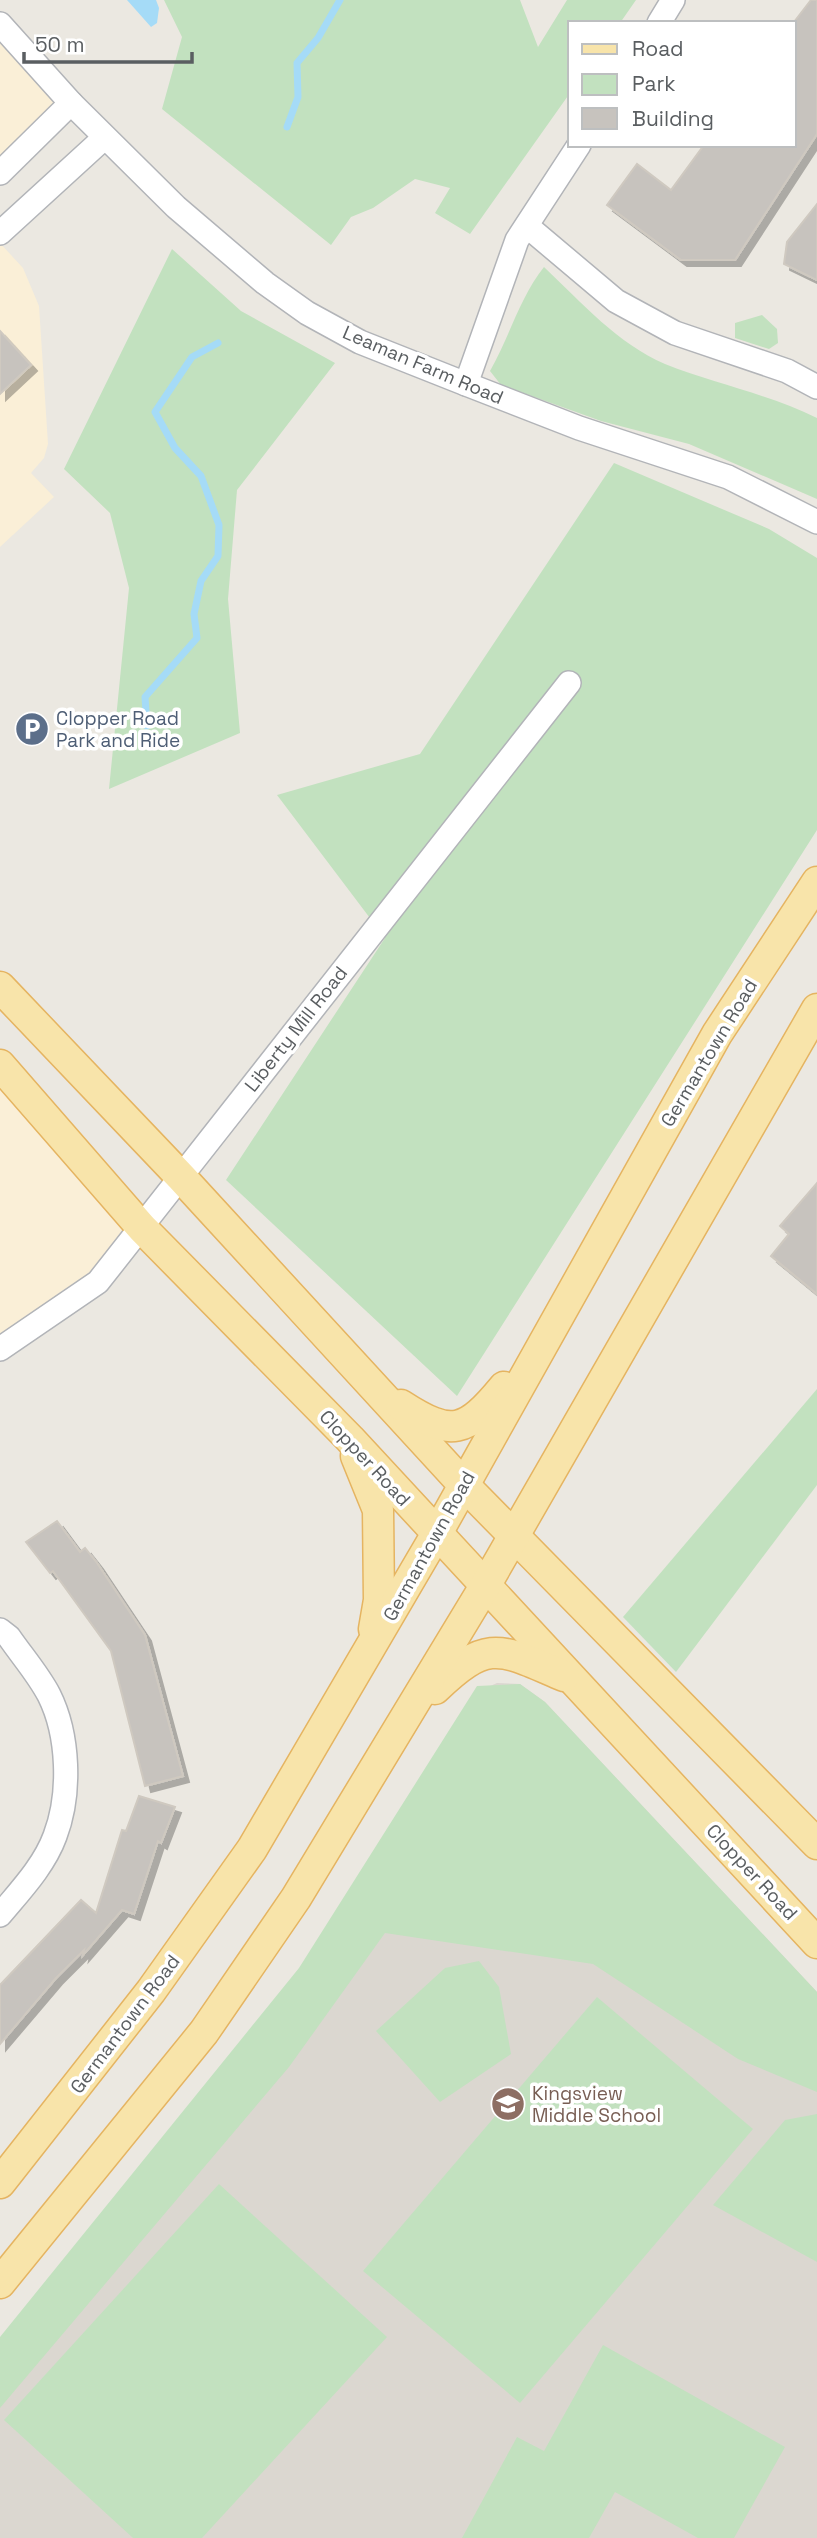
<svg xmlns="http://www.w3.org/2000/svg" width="817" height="2538" font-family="'Space Grotesk',sans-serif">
<defs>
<filter id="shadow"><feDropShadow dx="6" dy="6" stdDeviation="0" flood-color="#0004"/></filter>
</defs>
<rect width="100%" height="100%" fill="#ebe8e1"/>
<g fill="#faefd7">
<polygon points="0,24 71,103 0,173"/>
<polygon points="0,243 23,268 39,306 48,444 44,458 31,473 54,497 0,547"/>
<polygon points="0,1065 142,1228 98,1282 0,1349"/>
</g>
<polygon fill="#dbd7d0" points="497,1683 520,1684 545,1702 817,1992 817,2538 0,2538 0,2341 263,2028 488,1687"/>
<g fill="#c2e1bf">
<polygon points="164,0 520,0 538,47 567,0 636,0 620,23 570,23 570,93 470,234 435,213 450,188 415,179 373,208 351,217 331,245 162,109 182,37"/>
<polygon points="172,249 241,311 335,363 237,490 228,599 240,733 109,789 129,588 110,513 64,469"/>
<path d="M544,267C581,302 618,344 665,364C715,384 769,394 817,418V499L689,444L601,421L501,385L490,371C509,338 520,297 544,267Z"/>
<polygon points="762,315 777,329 778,343 769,349 735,338 735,323"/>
<polygon points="614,463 769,529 817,558 817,830 457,1396 226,1180 385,938 277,795 420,754"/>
<polygon points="817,1389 817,1485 676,1672 623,1617"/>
<polygon points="520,1684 545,1702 817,1992 817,2092 738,2059 593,1964 385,1933 289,2067 0,2408 0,2337 299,1968 477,1686"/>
<polygon points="479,1961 499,1987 511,2054 440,2102 376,2031 445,1968"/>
<polygon points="597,1997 753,2129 520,2403 363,2271"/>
<polygon points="817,2114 817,2262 713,2205 785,2120"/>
<polygon points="219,2184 387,2337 202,2538 133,2538 4,2420"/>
<polygon points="603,2345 785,2447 734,2538 698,2538 615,2492 589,2538 462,2538 517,2437 544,2451"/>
</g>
<polygon fill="#a5dbf7" points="127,0 156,0 159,8 157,23 151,27"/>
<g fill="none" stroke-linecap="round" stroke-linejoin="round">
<g stroke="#a5dbf7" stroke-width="7">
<polyline points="287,127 298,97 297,63 318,38 340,0"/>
<polyline points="147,726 145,697 197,638 194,614 201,581 218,556 219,525 201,476 175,448 155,412 192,357 218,343"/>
</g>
</g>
<g fill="#c7c3be" stroke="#cfc9c0" stroke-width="2" filter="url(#shadow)">
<polygon points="811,0 817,0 817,134 735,260 681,260 607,205 637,164 671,190 704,145 794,145 794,22"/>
<polygon points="817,204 817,280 784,264 787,242"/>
<polygon points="0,331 31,365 0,394"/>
<polygon points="817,1183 817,1294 771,1256 789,1234 780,1226"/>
<polygon points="57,1521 80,1552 85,1548 97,1563 145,1635 183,1776 145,1786 111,1651 53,1571 50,1573 26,1542"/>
<polygon points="139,1796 175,1807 161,1843 158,1841 134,1914 122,1910 83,1955 84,1950 56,1978 0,2044 0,1985 81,1900 96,1913 122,1830 126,1831"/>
</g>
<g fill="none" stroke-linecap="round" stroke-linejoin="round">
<g stroke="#b2b4b8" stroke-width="26">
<g id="minor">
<polyline points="659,23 673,0"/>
<polyline points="0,24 71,103 176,207 265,283 307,313 360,342 466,384 579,428 728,477 817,522"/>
<polyline points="0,173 71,103"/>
<polyline points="527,226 616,301 675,333 787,371 817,387"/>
<polyline points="0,233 104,138"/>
<polyline points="466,384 517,240 579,145"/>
<polyline points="0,1349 98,1282 569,683"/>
<path d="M0,1630L9,1637C22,1656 38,1674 49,1695C69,1735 71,1794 55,1836C44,1866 20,1891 0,1915"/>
</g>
</g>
<g stroke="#e5b461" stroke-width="33">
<g id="major">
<polyline points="0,987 181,1177 463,1484 817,1844"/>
<polyline points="0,1065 142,1228 350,1439 817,1943"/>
<path d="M401,1405C452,1438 466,1433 504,1387"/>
<polyline points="356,1456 378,1510 379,1600 374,1629"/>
<path d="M435,1689C489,1637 500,1649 564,1676"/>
<polyline points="0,2183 151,1991 252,1849 436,1535 717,1034 817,882"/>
<polyline points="0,2283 204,2032 296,1898 485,1586 817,1009"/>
</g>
</g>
<use href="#minor" stroke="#fff" stroke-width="23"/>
<use href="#major" stroke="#f8e4aa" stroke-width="30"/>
</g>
<defs>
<g id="parking-disc" transform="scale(1.75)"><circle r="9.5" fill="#5c6f8a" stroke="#fff"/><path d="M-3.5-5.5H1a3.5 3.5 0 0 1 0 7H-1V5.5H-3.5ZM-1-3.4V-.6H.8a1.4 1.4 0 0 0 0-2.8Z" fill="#fff"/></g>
<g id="school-disc" transform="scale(1.75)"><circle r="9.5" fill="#8d6e63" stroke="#fff"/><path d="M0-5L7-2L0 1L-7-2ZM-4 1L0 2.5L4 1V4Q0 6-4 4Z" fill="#fff"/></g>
</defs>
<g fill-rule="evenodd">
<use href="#parking-disc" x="32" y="729"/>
<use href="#school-disc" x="508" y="2104"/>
</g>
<g text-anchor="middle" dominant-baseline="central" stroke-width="7" stroke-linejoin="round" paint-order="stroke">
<g font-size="19" fill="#5a5e61" stroke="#fff">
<text transform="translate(423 365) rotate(23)">Leaman Farm Road</text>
<text transform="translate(296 1029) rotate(-52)">Liberty Mill Road</text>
<text transform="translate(709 1053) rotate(-59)">Germantown Road</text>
<text transform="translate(365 1458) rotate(47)">Clopper Road</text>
<text transform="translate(429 1546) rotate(-61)">Germantown Road</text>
<text transform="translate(752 1872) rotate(47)">Clopper Road</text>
<text transform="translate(125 2024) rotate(-53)">Germantown Road</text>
</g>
<g font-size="19" fill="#4e5e75" stroke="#fff" text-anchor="start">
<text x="56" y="718">Clopper Road<tspan x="56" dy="22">Park and Ride</tspan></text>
</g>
<g font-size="19" fill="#785e54" stroke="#fff" text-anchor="start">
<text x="532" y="2093">Kingsview<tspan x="532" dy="22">Middle School</tspan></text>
</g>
</g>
<rect x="568" y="21" width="228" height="126" fill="#ffffff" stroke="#bdbfc0" stroke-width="2"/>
<rect x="582" y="44" width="35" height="10" fill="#f8e4aa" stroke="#bdbfc0" stroke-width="2"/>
<text x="632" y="56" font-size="21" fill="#5a5e61">Road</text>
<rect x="582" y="74" width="35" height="21" fill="#c2e1bf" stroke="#bdbfc0" stroke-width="2"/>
<text x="632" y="91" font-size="21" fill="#5a5e61">Park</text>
<rect x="582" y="108" width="35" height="21" fill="#c7c3be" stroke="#bdbfc0" stroke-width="2"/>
<text x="632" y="126" font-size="21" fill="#5a5e61">Building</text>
<path d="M24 52v10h168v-10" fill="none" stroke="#5a5e61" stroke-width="3.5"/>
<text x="35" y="52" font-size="21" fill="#5a5e61" stroke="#ffffff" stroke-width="5" paint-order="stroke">50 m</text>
</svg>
